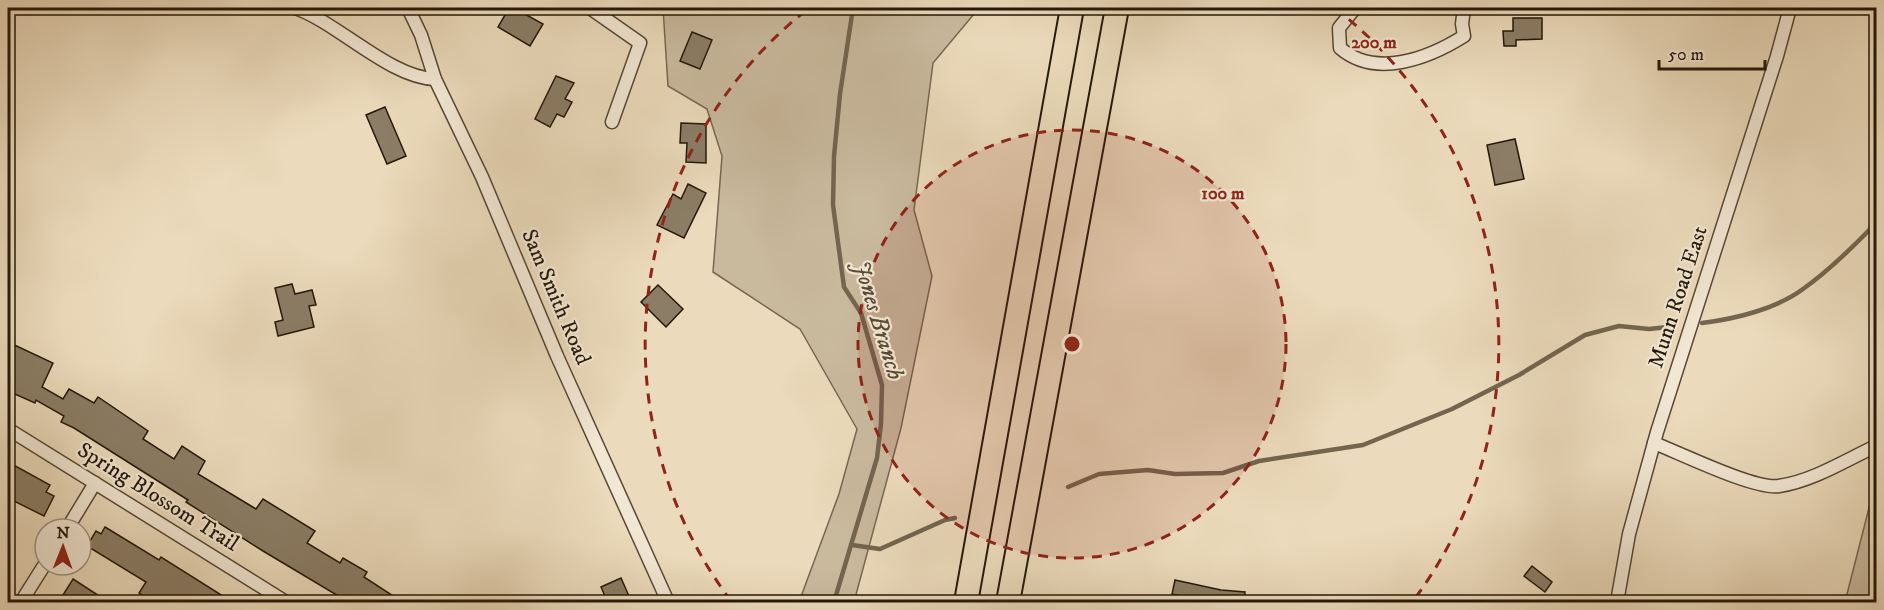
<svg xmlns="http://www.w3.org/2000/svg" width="1884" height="610" font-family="'IM FELL DW Pica',serif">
<rect width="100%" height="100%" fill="#ebdabb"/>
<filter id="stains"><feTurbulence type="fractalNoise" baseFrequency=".00333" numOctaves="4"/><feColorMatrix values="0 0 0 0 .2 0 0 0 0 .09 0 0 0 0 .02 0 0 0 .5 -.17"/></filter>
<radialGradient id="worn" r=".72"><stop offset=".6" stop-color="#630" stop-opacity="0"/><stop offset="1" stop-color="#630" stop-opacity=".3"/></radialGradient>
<g fill="#c9b99d" stroke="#766853" stroke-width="1.5">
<polygon points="663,8 979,8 933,63 914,210 932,276 901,428 854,602 799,602 839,494 857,429 800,329 713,272 722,156 707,109 668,86"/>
<polygon points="1872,496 1876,497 1876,602 1845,602"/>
</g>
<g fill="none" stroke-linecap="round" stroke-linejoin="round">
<g stroke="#73654f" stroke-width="4.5">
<path d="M1702,323C1735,319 1776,309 1803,289C1830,270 1854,246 1876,223"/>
<polyline points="1068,487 1099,474 1148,470 1175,474 1223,473 1259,461 1363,445 1452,409 1519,375 1585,335 1619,326 1649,329 1668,327"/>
<polyline points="852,545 880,549 945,520 955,518"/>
<polyline points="834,602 877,458 881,424 882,385 861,313 844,287 833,205 834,156 840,94 853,8"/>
</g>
</g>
<g fill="#8b7d66" stroke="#241809" stroke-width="1.5">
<polygon points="509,8 514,8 543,24 530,46 498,27"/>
<polygon points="1513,18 1542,18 1542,39 1516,40 1516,46 1504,46 1503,31 1513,31"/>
<polygon points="692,32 712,40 700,69 680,61"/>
<polygon points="556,76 574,83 565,99 572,102 564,117 557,114 550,127 535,119"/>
<polygon points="385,107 406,156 387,164 366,115"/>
<polygon points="681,123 706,124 706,163 686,162 687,143 680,143"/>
<polygon points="1515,139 1524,179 1495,185 1487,145"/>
<polygon points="688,184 706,193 684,238 657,225 673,194 681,199"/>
<polygon points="292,284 295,294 312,290 316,305 309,306 314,327 278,336 275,322 283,320 275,288"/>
<polygon points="658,285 683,309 666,327 641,302"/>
<polygon points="8,342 53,363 42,387 63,399 69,389 94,403 98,397 148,431 143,439 174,459 182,446 205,461 198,474 256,509 263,499 315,531 307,543 340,563 343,558 367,572 364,577 404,603 350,603 263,551 186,502 188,500 74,428 61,422 64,416 36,400 35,403 8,391"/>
<polygon points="8,462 50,485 46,492 54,496 44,516 8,498"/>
<polygon points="105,527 159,560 161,557 234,603 154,603 139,593 146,582 87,546 96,531 101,534"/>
<polygon points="1532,566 1552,582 1545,592 1524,576"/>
<polygon points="621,578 632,603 608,603 601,587"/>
<polygon points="73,579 110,603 58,603"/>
<polygon points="1175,580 1221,590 1245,592 1244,603 1193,603 1180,600 1181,596 1172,594"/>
</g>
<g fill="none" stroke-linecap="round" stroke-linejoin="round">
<g stroke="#564836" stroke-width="15">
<g id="street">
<path d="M295,8C337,22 390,78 435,79"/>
<polyline points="408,8 421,35 435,79 482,177 557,356 668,602"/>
<polyline points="590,8 640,43 612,122"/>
<path d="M1355,8L1339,28L1340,48C1376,79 1429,58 1464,36L1462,24L1464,8"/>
<polyline points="8,429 286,602"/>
<path d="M1654,443C1680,453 1755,490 1779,486C1813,481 1846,460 1876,446"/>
<polyline points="67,529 95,483"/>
<polyline points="21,602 45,564"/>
<polyline points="1617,602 1629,534 1657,432 1777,56 1790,8"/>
</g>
</g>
<g stroke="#241809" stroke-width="26">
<g id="highway">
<polyline points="966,602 1072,8"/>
<polyline points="1008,602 1117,8"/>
</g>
</g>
<use href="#street" stroke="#f2e7d3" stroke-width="12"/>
<use href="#highway" stroke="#ebdabb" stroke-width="22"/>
</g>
<circle cx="1072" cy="344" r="214" fill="#8f2418" fill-opacity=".12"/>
<g fill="none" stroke="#8f2418" stroke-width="3" stroke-dasharray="10 8">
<circle cx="1072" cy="344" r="214"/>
<path d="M731 601A427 427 0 0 1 809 8M1335 8A427 427 0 0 1 1413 601"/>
</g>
<g text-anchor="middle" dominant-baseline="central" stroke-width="4.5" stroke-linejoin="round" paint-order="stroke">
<g font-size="22" fill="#241809" stroke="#f2e7d3">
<text transform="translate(556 297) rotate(67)">Sam Smith Road</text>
<text transform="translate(1678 297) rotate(-72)">Munn Road East</text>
<text transform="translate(158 497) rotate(32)">Spring Blossom Trail</text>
</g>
<g font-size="24" font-style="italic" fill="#584b38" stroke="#f2e7d3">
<text transform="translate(878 320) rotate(73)">Jones Branch</text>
</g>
</g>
<circle cx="1072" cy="344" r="9" fill="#8f2418" stroke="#f2e7d3" stroke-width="3"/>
<g font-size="18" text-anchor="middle" font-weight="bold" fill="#8f2418" stroke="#f2e7d3" stroke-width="4.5" stroke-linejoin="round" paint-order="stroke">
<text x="1374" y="48">200 m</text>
<text x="1223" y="199">100 m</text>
</g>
<rect width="1884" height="610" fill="none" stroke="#ebdabb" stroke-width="30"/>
<rect x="9" y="9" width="1866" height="592" fill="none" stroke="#241809" stroke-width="3"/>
<rect x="15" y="15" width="1854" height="580" fill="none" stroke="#241809" stroke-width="1.5"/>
<g transform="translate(63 547) rotate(1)"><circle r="28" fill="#f2e7d3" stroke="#a09482" stroke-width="1.5"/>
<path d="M0-4.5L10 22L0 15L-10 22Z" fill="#8f2418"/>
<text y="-9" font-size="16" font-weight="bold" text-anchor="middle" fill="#241809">N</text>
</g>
<path d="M1659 60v9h106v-9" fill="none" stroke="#241809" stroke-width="3"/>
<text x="1668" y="60" font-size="18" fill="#241809" stroke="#f2e7d3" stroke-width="4.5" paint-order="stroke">50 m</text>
<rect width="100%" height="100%" filter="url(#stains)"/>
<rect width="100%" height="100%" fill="url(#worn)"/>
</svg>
